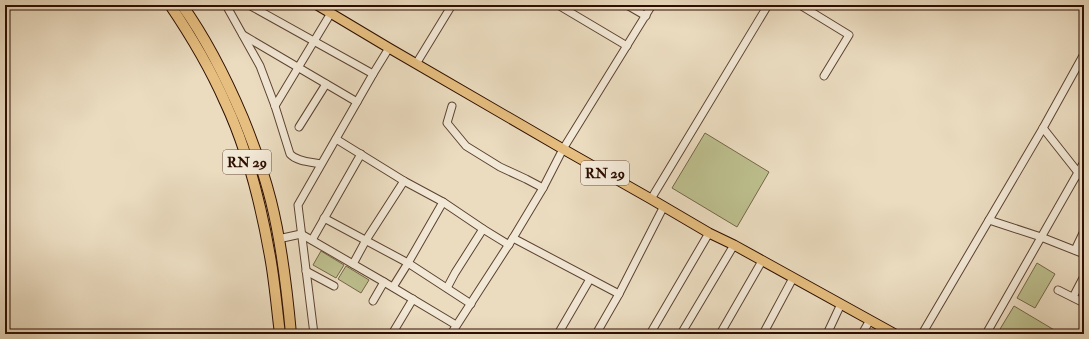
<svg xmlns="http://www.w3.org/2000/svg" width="1089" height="339" font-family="'IM FELL Double Pica',serif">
<rect width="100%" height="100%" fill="#ebdcc0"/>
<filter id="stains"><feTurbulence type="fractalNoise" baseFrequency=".005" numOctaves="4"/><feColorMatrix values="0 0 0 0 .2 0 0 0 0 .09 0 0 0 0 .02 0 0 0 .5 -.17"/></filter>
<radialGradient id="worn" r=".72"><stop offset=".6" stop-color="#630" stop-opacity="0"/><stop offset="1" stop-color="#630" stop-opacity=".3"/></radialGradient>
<g fill="#bdbf8e" stroke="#756647">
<polygon points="705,133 769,172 737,227 672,188"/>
<polygon points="321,251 344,265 336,278 313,265"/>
<polygon points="1037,263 1055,274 1035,308 1017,298"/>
<polygon points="346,266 369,280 361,293 338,279"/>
<polygon points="1014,306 1061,334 997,334"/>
</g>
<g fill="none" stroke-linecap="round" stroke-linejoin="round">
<g stroke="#5c4230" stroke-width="9">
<g id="minor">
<path d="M226,5L260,66L275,106L290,154C297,162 312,162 321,164"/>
<polyline points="249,5 373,74"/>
<polyline points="558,5 627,46"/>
<polyline points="627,5 646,16"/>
<polyline points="800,5 849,35 824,76"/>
<polyline points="243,35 357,102"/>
<polyline points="416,64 452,5"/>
<polyline points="275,106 331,13"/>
<polyline points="452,106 447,123 466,146 500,167 526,179 543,188"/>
<polyline points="299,127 326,84"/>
<polyline points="1043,128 1084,180"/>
<polyline points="336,139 404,181 443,202 483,229 509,245"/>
<polyline points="651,199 768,5"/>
<polyline points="324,218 408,263 471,304"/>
<polyline points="989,220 1041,237 1084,254"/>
<polyline points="513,238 619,294"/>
<polyline points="278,239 301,234 384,282 456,325"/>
<polyline points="312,240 361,154"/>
<polyline points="1075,250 1084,231"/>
<polyline points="353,264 366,240 404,181"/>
<polyline points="306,271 334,286"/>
<polyline points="393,287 408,263 443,202"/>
<polyline points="447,288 455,273 483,229"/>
<polyline points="1058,290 1084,303"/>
<polyline points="1073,297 1084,276"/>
<polyline points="373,301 384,282"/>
<polyline points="314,334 298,205 373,74 389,48"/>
<polyline points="392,334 413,299"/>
<polyline points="451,334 513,238 543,188 563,149 652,5"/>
<polyline points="558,334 590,279"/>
<polyline points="596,334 619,294 664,206"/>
<polyline points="650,334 709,233"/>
<polyline points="681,334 734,245"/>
<polyline points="720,334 762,261"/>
<polyline points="763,334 793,278"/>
<polyline points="827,334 841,304"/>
<polyline points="862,334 870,320"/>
<polyline points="922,334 1043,128 1084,54"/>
<polyline points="986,334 1084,162"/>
</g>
</g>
<g stroke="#2d0e00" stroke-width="11">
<polyline id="major" points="317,5 389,48 563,149 651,199 709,233 734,245 895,334"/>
</g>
<g stroke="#2d0e00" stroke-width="12">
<g id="highway">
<path d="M170,5C191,36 210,68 225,102C248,151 262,209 271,262C275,286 277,310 280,334"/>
<path d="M182,5C207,40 226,78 243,118C254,145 264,173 271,201C282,245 287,289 291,334"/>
</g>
</g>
<use href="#minor" stroke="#f2e8d6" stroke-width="7"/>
<use href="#major" stroke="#e6be80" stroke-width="9"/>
<use href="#highway" stroke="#e6be80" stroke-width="10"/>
</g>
<g text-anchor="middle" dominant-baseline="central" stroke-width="3.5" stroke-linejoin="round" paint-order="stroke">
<g fill="#f2e8d6" stroke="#684f40" stroke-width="1">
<rect x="223" y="150" width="48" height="24" rx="3"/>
<rect x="581" y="161" width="48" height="24" rx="3"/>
</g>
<g font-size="14" font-weight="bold" fill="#2d0e00">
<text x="247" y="162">RN 29</text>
<text x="605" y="173">RN 29</text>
</g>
</g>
<rect width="1089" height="339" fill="none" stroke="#ebdcc0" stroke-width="20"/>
<rect x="6" y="6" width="1077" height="327" fill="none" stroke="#2d0e00" stroke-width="2"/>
<rect x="10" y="10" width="1069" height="319" fill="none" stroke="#2d0e00"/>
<rect width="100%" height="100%" filter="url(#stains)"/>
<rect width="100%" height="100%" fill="url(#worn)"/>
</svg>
